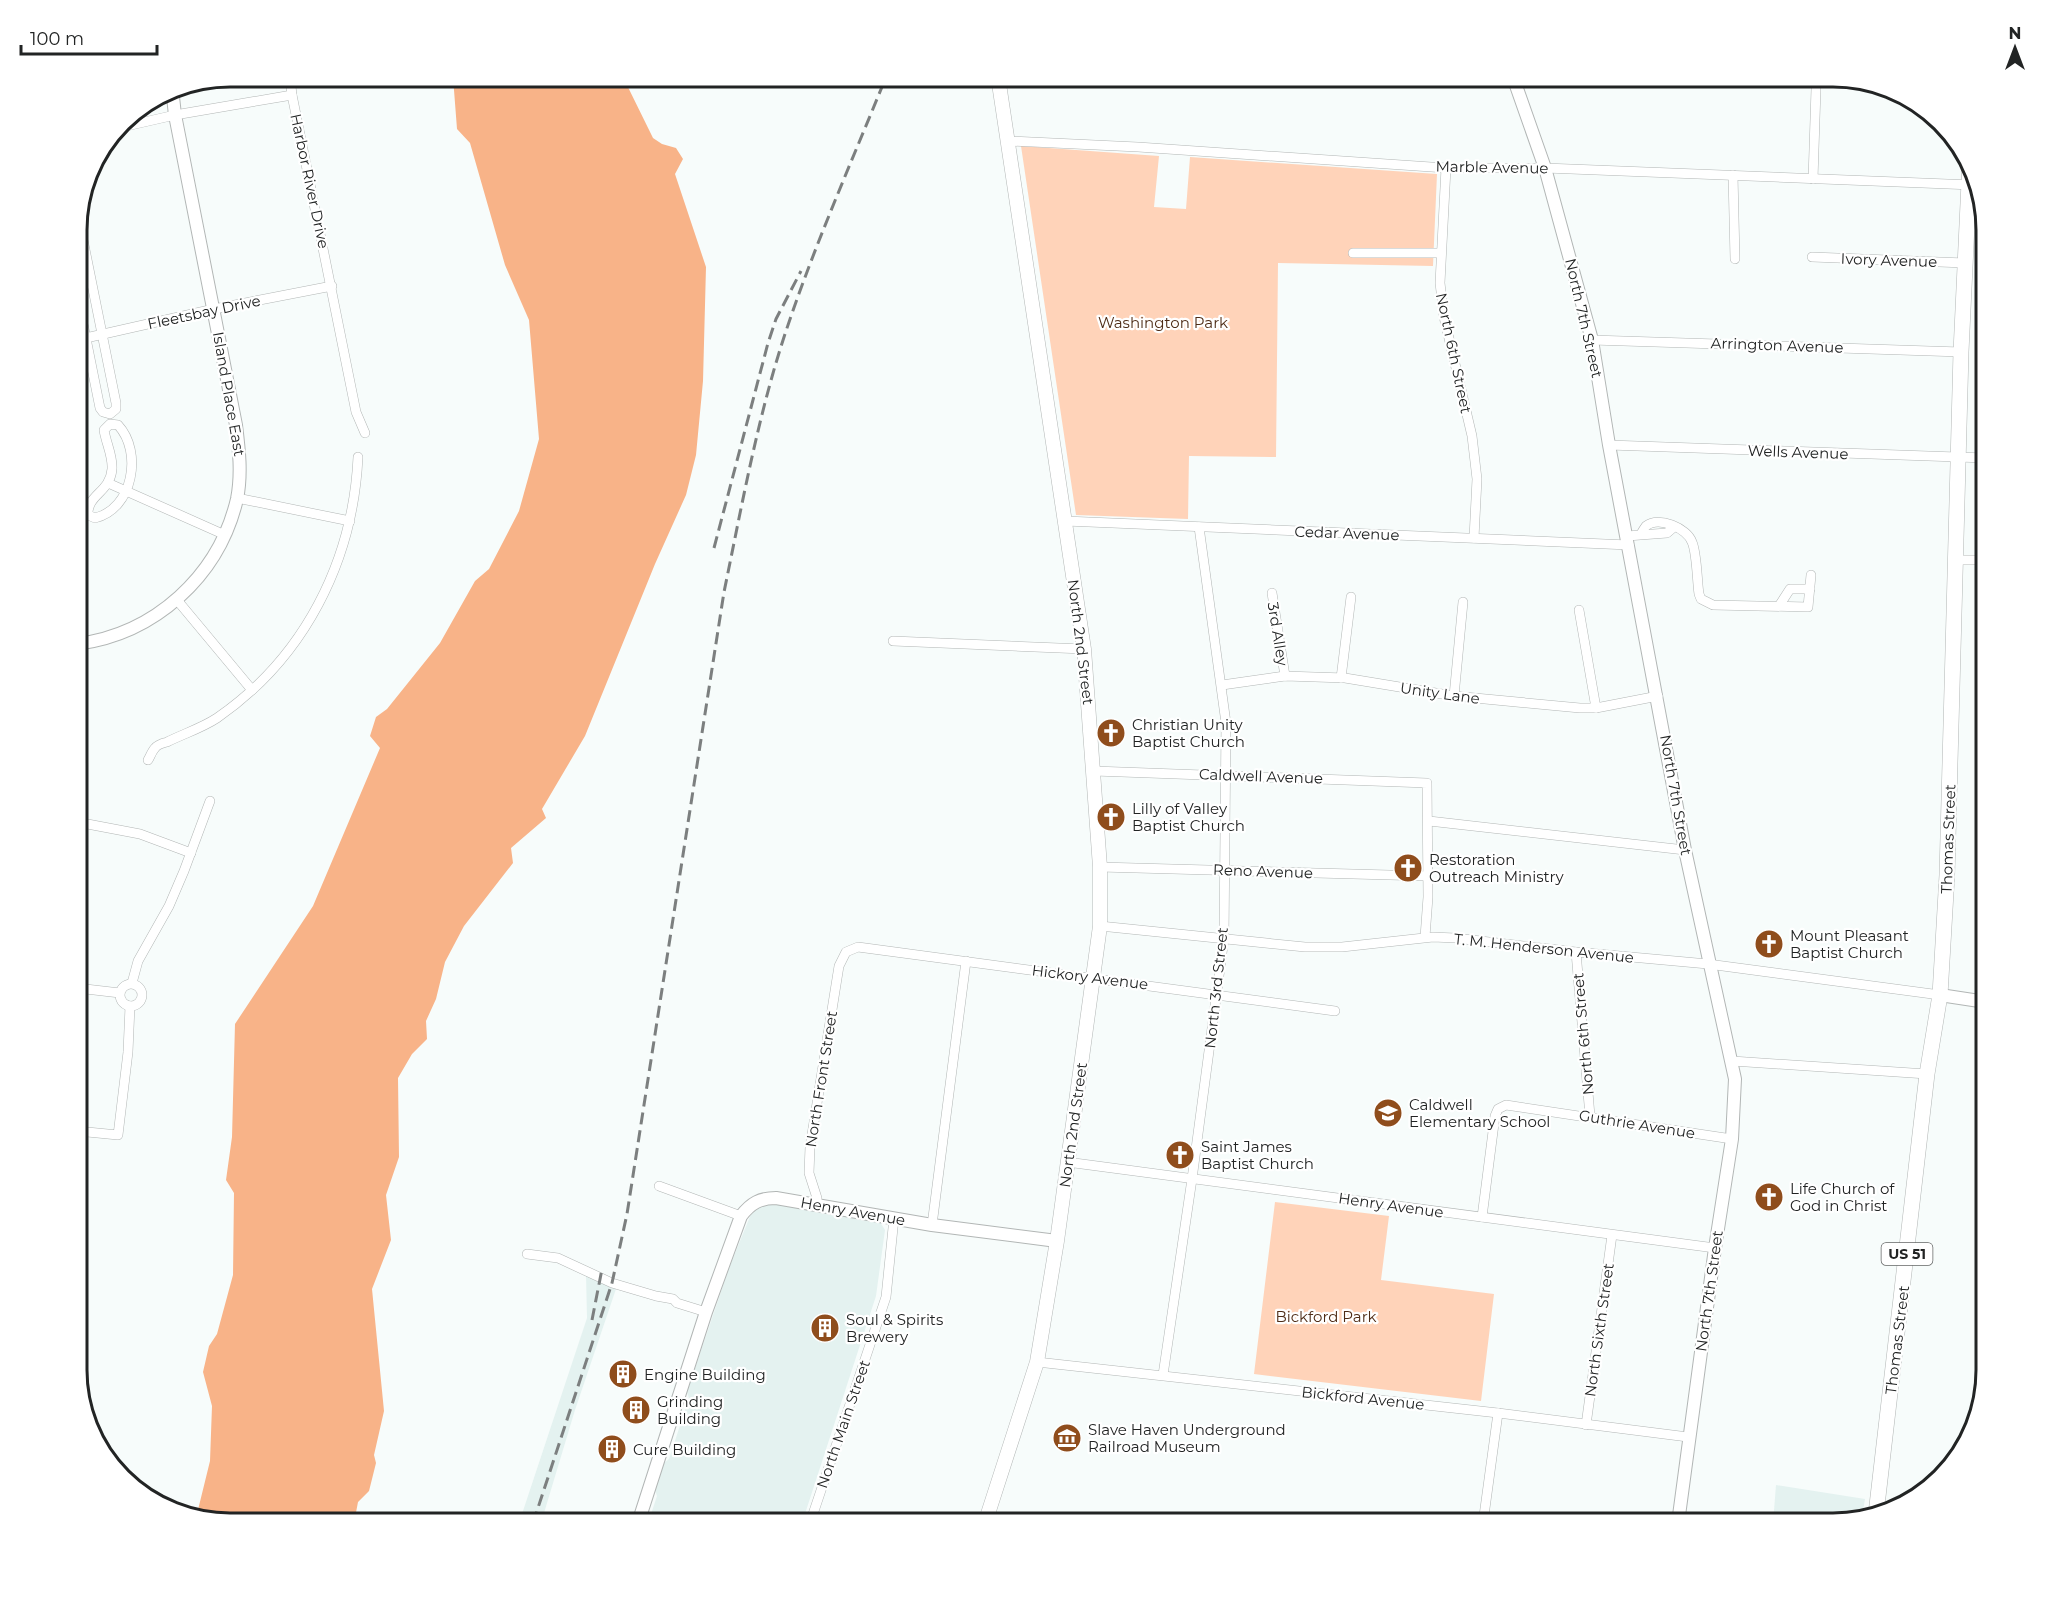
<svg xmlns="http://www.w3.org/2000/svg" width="2063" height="1600" font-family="Montserrat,sans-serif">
<rect width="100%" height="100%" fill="#f7fcfb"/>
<g fill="#e4f2f0">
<polygon points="771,1202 880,1222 885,1230 876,1296 802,1523 648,1523 657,1496 655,1490 664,1463 669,1459 689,1398 687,1392 729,1268 751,1214 757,1207"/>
<polygon points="586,1275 616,1289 575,1410 541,1523 519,1523 587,1318"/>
<polygon points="1776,1485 1865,1499 1862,1517 1833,1523 1773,1523"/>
</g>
<g fill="#ffd3b9">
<polygon points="1021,146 1159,156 1154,207 1186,209 1190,157 1437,174 1433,266 1278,263 1276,457 1189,456 1188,519 1076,515"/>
<polygon points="1275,1202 1389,1216 1381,1280 1494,1294 1481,1401 1254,1374"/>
</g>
<polygon fill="#f8b388" points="453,77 623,77 653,138 662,144 676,148 683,159 675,174 706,267 703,381 696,455 686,495 655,564 585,736 542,809 546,818 511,848 513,863 464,926 445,962 436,999 426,1021 427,1039 412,1054 398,1078 399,1157 386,1195 391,1240 372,1289 384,1411 374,1455 376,1463 369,1491 358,1502 354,1523 229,1523 196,1518 210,1461 212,1406 203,1372 209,1346 217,1334 233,1275 234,1193 226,1180 232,1137 235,1024 313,906 380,748 370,736 376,717 387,709 440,643 475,581 489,569 519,511 539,439 529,320 505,265 470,143 457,129"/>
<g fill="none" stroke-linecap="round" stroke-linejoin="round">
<g stroke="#b2b6b5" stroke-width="10">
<g id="minor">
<polyline points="290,77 292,95 356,412 365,433"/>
<polyline points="118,128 175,115 292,95"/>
<polyline points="1008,141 1138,147 1446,168 1545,168 1973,185"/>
<polyline points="1446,168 1440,283 1444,317 1472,436 1477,479 1474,538"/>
<polyline points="1733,175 1735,259"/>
<polyline points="1813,179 1816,89"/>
<polyline points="1353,253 1441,253"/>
<polyline points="1812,257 1965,263"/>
<polyline points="77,294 100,408 103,412 110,414 116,409 116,403 78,215"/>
<polyline points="77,340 214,309 332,286"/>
<polyline points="1592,340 1961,352"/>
<path d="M110,424L118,425C143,452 133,509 95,518L88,515C87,494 110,493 112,469C113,456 106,443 104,430Z"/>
<polyline points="1609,445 1986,458"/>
<polyline points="108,483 225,535"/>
<polyline points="237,498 350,521"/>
<polyline points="1065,521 1629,545"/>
<path d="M1641,534C1641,533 1646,526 1646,526C1659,516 1687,528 1692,542C1697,553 1697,581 1699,594L1701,599L1713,605L1808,607L1811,575"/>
<polyline points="1627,536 1667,533 1674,527"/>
<polyline points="1956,560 1986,560"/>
<polyline points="1272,593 1285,676"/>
<polyline points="177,600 252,690"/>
<polyline points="1779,606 1790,589 1810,589"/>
<polyline points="1579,610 1596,708"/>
<polyline points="893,641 1084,649"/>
<polyline points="1341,678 1351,597"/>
<polyline points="1222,685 1285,676 1345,678 1454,696 1580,708 1596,708 1658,696"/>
<polyline points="1454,696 1463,602"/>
<path d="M148,760C150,757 152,751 155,748C157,745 163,743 167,742C183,734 202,728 217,718C304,658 353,562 358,457"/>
<polyline points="1094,771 1427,783 1428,897 1425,937"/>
<polyline points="1429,821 1685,850"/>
<polyline points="77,822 140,834 191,853"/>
<polyline points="1100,867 1427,876"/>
<polyline points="1100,926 1305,947 1342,947 1433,937 1455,938 1576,952 1708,964 1940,995"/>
<polyline points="1576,952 1590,1116"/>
<polyline points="132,983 138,961 169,906 184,871 210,801"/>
<circle cx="131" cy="995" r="11"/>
<polyline points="77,988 120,993"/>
<polyline points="1732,1061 1927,1074"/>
<polyline points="77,1131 118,1135 128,1052 130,1006"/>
<polyline points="1067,1162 1715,1248"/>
<polyline points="659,1186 741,1216"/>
<polyline points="817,1205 817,1198 809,1173 810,1147 839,966 846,952 858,947 1335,1011"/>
<polyline points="1482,1217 1495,1116 1498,1109 1506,1105 1732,1139"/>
<polyline points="932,1225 966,961"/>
<polyline points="527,1254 558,1258 612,1283 656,1296 673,1299 677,1303 706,1312"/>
<polyline points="1037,1362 1498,1413 1688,1437"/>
<polyline points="77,1368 83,1314 77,1300"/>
<polyline points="1163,1375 1192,1179 1224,938 1226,723 1199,527"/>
<polyline points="1586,1425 1612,1235"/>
<polyline points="810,1523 886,1297 894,1218"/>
<polyline points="1483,1523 1498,1413"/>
</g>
</g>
<g stroke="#b2b6b5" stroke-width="14">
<g id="tertiary">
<polyline points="1513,77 1545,168 1592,340 1609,445 1685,850 1735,1079 1732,1139 1715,1248 1678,1523"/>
<path d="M77,644C155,634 219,576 237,499C242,474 239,449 236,425L175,115L172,88"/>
<polyline points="1940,995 1986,1002"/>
<path d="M638,1523L706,1312L741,1216C751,1203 760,1198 776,1198L932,1225L1057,1241"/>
</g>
</g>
<g stroke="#b2b6b5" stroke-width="15">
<polyline id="secondary" points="985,1523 1037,1362 1057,1241 1100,926 1100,867 1084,649 998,77"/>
</g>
<g stroke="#b2b6b5" stroke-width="16">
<polyline id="primary" points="1876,1514 1927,1074 1940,995 1947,875 1961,352 1970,161"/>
</g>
<use href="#minor" stroke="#fff" stroke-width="9"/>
<use href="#tertiary" stroke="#fff" stroke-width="12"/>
<use href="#secondary" stroke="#fff" stroke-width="14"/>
<use href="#primary" stroke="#fff" stroke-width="15"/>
<g stroke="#7c7f7f" stroke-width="3" stroke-dasharray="12 6" stroke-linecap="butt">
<polyline points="714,548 768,343 776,319 801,271"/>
<polyline points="592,1320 602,1269"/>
<path d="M533,1523L612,1283L627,1214L724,592C742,505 758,415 786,331C815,244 852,161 886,77"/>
</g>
</g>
<defs>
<g id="church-disc" transform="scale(1.5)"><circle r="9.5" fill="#8f4d1c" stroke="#fff"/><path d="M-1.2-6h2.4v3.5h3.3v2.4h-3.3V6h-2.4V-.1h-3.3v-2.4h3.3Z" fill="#fff"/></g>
<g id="school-disc" transform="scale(1.5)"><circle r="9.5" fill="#8f4d1c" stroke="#fff"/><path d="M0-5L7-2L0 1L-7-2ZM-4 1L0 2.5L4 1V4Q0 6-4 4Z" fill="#fff"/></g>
<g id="building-disc" transform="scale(1.5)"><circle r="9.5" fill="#8f4d1c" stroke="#fff"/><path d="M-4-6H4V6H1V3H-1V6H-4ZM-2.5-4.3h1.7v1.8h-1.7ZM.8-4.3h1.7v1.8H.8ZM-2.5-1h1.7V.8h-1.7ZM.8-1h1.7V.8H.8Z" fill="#fff"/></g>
<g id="museum-disc" transform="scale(1.5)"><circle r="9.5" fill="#8f4d1c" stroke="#fff"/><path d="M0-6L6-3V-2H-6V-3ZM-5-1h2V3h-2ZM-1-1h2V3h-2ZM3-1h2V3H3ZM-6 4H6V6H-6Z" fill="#fff"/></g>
</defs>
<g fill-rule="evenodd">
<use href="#church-disc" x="1111" y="733"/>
<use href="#church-disc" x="1111" y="817"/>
<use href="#church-disc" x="1408" y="868"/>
<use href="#church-disc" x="1769" y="944"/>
<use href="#school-disc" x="1388" y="1113"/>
<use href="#church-disc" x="1180" y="1155"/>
<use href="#church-disc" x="1769" y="1197"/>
<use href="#building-disc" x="825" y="1328"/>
<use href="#building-disc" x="623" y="1374"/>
<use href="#building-disc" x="636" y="1410"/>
<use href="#museum-disc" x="1067" y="1438"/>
<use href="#building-disc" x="612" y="1449"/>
</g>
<g text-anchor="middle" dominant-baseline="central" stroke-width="4.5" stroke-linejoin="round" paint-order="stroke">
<rect fill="#fff" stroke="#646666" stroke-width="1.5" x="1881.5" y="1243" width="51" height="22" rx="4.5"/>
<g font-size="14" font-weight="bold" fill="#222424">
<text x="1907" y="1254">US 51</text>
</g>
<g font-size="15" fill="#222424" stroke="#fff">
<text transform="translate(1492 167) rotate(1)">Marble Avenue</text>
<text transform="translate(310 181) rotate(78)">Harbor River Drive</text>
<text transform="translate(1889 260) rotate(2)">Ivory Avenue</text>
<text transform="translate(204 312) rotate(-12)">Fleetsbay Drive</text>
<text transform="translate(1584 318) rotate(77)">North 7th Street</text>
<text transform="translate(1777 345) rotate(2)">Arrington Avenue</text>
<text transform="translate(1454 353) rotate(78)">North 6th Street</text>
<text transform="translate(229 394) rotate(80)">Island Place East</text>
<text transform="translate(1798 452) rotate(2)">Wells Avenue</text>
<text transform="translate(1347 533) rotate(2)">Cedar Avenue</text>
<text transform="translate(1278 634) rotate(81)">3rd Alley</text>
<text transform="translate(1081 642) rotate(83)">North 2nd Street</text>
<text transform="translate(1440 693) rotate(8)">Unity Lane</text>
<text transform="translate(1261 776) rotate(2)">Caldwell Avenue</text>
<text transform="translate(1676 795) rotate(80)">North 7th Street</text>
<text transform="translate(1948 839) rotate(-88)">Thomas Street</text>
<text transform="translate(1263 871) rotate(2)">Reno Avenue</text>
<text transform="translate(1544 948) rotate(6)">T. M. Henderson Avenue</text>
<text transform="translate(1090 977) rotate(7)">Hickory Avenue</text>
<text transform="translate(1216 988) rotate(-84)">North 3rd Street</text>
<text transform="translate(1583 1034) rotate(-95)">North 6th Street</text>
<text transform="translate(821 1079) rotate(-81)">North Front Street</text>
<text transform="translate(1637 1124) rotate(9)">Guthrie Avenue</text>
<text transform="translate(1073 1125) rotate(-82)">North 2nd Street</text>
<text transform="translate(1391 1205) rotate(8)">Henry Avenue</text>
<text transform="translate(853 1211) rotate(10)">Henry Avenue</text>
<text transform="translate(1709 1291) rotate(-82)">North 7th Street</text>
<text transform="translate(1599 1330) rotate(-82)">North Sixth Street</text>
<text transform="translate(1897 1340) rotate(-83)">Thomas Street</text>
<text transform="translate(1363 1398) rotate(6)">Bickford Avenue</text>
<text transform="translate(843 1424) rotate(-71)">North Main Street</text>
</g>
<g font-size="15" fill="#4e2c16" stroke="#fff">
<text x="1163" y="322">Washington Park</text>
<text x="1326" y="1316">Bickford Park</text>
</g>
<g font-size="15" fill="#222424" stroke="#fff" text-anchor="start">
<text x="1132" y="724">Christian Unity<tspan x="1132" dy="17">Baptist Church</tspan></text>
<text x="1132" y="808">Lilly of Valley<tspan x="1132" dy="17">Baptist Church</tspan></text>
<text x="1429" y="859">Restoration<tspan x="1429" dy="17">Outreach Ministry</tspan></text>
<text x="1790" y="935">Mount Pleasant<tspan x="1790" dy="17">Baptist Church</tspan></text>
<text x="1409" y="1104">Caldwell<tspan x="1409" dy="17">Elementary School</tspan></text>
<text x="1201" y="1146">Saint James<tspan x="1201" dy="17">Baptist Church</tspan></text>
<text x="1790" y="1188">Life Church of<tspan x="1790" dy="17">God in Christ</tspan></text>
<text x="846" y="1319">Soul &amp; Spirits<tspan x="846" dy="17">Brewery</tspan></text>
<text x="644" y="1374">Engine Building</text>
<text x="657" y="1401">Grinding<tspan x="657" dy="17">Building</tspan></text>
<text x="1088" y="1429">Slave Haven Underground<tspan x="1088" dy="17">Railroad Museum</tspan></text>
<text x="633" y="1449">Cure Building</text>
</g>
</g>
<path d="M0 0H2063V1600H0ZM230 87H1833A143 143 0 0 1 1976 230V1370A143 143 0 0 1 1833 1513H230A143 143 0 0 1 87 1370V230A143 143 0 0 1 230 87Z" fill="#fff" fill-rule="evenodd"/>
<path fill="none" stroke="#222424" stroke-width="3" d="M230 87H1833A143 143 0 0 1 1976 230V1370A143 143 0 0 1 1833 1513H230A143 143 0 0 1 87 1370V230A143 143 0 0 1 230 87Z"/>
<g transform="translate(2015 48)" stroke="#ffffff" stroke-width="4.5" paint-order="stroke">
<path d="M0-4.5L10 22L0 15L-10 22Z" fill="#222424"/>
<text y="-9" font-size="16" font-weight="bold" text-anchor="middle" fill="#222424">N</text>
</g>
<path d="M21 45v9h136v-9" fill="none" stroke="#222424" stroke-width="3"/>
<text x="30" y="45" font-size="18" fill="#222424" stroke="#ffffff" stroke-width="4.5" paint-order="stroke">100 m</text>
</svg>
